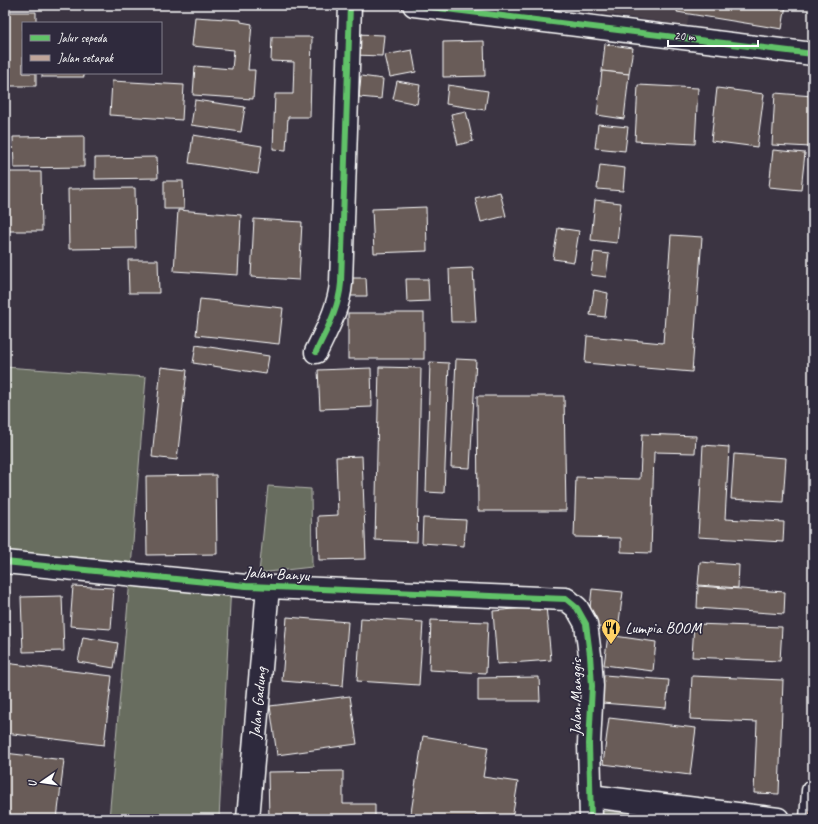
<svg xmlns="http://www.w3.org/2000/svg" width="818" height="824" font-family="Caveat,sans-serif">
<rect width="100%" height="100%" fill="#3b3442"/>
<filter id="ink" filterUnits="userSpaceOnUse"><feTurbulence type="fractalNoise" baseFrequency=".025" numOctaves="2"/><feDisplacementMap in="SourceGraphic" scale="8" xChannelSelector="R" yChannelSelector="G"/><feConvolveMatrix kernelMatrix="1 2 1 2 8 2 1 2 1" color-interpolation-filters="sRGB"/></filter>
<g filter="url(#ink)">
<polygon fill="#494049" points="550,5 690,5 687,26"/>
<g fill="#686d5f" stroke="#b4b6af">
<polygon points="5,367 146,377 131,568 231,584 219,819 109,819 131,568 5,560"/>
<polygon points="268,486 311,489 312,567 259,573"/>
<polygon points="595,811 652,814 652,819 595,819"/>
</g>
<g fill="#695c58" stroke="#fff">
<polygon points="678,5 786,5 782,29 677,12"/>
<polygon points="5,12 36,12 36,23 23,23 23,73 36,73 36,86 5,86"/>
<polygon points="195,17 241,20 241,22 252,24 248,70 255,70 253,99 193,95 195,66 232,69 234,50 192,46"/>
<polygon points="355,34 384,35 382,56 354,55"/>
<polygon points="272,37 312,37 310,117 288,117 286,150 273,149 275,94 293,94 294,62 271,61"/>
<polygon points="484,41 485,76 443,77 443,42"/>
<polygon points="605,44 633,48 629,74 602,71"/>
<polygon points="412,50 416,72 390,77 385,55"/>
<polygon points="602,71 629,74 624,119 597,115"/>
<rect x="42" y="73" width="42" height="4"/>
<polygon points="361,76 383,79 381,99 359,97"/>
<polygon points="112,81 184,85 182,120 110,115"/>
<polygon points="397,81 420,85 417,104 393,99"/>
<polygon points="448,85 488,91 485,110 446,104"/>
<polygon points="638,85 698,88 695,144 635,141"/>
<polygon points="717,88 764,94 757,147 711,141"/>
<polygon points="775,93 813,96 811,147 772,145"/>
<polygon points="195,100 245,107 241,132 191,125"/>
<polygon points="466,111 473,141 458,145 451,114"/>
<polygon points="598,124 628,127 625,151 595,148"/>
<polygon points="193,135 262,146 258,174 189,163"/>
<polygon points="84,136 84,167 14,168 13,137"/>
<polygon points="773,150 805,153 801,190 769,187"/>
<polygon points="157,157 158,178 95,179 95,158"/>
<polygon points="600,165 625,168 623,191 597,189"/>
<polygon points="5,172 41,172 42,231 5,231"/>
<polygon points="164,181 183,181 184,209 164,209"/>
<polygon points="135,188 136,248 69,249 68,189"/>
<polygon points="500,192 506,216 481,222 475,198"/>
<polygon points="595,200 621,203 617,243 591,240"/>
<polygon points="426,207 427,251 374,253 372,209"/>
<polygon points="178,210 241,215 238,275 174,271"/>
<polygon points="254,219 302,222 299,280 251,277"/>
<polygon points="558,228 579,231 574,262 553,259"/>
<polygon points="671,235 702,237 692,372 585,363 587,336 663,343"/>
<polygon points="594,252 609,254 606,277 591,275"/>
<polygon points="128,260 158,260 159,293 129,293"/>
<polygon points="473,268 476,322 451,322 449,269"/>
<polygon points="347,278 366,278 367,296 348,296"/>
<polygon points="406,279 428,279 429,301 407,302"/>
<polygon points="594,290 608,293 605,317 590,315"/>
<polygon points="200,299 283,308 279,344 196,335"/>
<rect x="348" y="313" width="76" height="46"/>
<polygon points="196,345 269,356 266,374 193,363"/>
<polygon points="456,359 476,360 470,468 451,467"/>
<polygon points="430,362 449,363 444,493 426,492"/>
<polygon points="161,367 187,370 177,460 152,457"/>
<polygon points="379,367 421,368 417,542 375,540"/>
<polygon points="371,368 372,407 320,409 318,370"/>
<polygon points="477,396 564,396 566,511 478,511"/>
<polygon points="642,434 696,436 695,453 654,452 651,553 621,552 621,538 574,537 576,477 640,479"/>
<polygon points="703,445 729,447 725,519 784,522 783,542 698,537"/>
<polygon points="734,454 786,458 783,502 731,499"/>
<polygon points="362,456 366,559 319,560 318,516 338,515 336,457"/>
<polygon points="216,475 217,554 147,555 146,476"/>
<polygon points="423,518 466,520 464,546 422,543"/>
<polygon points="700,562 739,565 738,588 698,585"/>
<polygon points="73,586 114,588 111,629 70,626"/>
<polygon points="698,586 785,592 784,614 697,608"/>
<polygon points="592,589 623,592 618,629 588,626"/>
<polygon points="5,590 9,590 10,646 5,646"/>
<polygon points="62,596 64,651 23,652 21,597"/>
<polygon points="546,606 551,660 497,664 493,611"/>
<polygon points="287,617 348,622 343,686 282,681"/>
<polygon points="361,618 423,622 419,685 357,681"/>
<polygon points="431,620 488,622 486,673 429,670"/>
<polygon points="694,624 782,627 780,661 692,657"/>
<polygon points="608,635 656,642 653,671 604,665"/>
<polygon points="83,637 118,643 114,668 78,662"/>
<polygon points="5,663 112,676 104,745 5,733"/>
<polygon points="604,675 669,680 666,708 602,703"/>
<polygon points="692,676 783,680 779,794 754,793 757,722 690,719"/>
<polygon points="539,677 540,701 478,701 478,678"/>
<polygon points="350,696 357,744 277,755 270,706"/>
<polygon points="609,718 696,728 690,775 603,764"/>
<polygon points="423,736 488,747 483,777 518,782 512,819 476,815 475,819 410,819"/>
<polygon points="5,753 64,760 57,819 5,819"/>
<polygon points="343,771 343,804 375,804 375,819 269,819 268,772"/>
</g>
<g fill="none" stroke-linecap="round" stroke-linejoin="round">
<g stroke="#fff" stroke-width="25">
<g id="minor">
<polyline points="414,5 813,54"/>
<path d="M316,352C327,329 339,308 341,283L350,5"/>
<polyline points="5,562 246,586 566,599 577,608 586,624 590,655 592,686 589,744 591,819"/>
<polyline points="590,796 778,819"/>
<polyline points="248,819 268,587"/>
<polyline points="811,819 813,791"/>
</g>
</g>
<use href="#minor" stroke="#2f2a3d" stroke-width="22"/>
<polyline stroke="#c0a59a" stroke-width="5" stroke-dasharray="10 5" stroke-linecap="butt" points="811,819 813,791"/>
<g stroke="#2f2a3d" stroke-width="8">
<g id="cycleway">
<polyline points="414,5 813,54"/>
<path d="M316,352C327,329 339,308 341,283L350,5"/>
<polyline points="5,562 246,586 566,599 577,608 586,624 590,655 592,686 589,744 591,819"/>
</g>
</g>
<use href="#cycleway" stroke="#61c268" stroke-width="6"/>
</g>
</g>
<defs>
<g id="restaurant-pin" transform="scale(1)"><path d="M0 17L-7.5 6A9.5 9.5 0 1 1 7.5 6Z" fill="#ffd166" stroke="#2f2a3d"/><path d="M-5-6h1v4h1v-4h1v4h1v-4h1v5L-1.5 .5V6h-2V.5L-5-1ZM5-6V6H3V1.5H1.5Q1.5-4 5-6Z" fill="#111"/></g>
</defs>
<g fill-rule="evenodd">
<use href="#restaurant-pin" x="611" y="628"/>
</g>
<g text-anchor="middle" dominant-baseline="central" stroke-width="3.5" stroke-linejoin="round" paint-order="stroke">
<g font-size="16" fill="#fff" stroke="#2f2a3d">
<text transform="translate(277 574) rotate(3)">Jalan Banyu</text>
<text transform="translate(576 697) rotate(-90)">Jalan Manggis</text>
<text transform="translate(258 703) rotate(-85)">Jalan Gadung</text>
</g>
<g font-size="16" fill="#fff" stroke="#2f2a3d" text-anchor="start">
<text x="625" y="628">Lumpia BOOM</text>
</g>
</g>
<rect width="818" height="824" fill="none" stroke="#2f2a3d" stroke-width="20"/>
<rect x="10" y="10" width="798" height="804" fill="none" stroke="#fff" stroke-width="1.5" filter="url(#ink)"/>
<rect x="22" y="22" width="140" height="52" fill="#2f2a3d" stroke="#827f8b"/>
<rect x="30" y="35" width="20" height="6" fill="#61c268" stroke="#827f8b"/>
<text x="58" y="42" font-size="12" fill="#ffffff">Jalur sepeda</text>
<rect x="30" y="55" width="20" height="6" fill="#c0a59a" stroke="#827f8b"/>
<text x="58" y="62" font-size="12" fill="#ffffff">Jalan setapak</text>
<g transform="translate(42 782) rotate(257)" stroke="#2f2a3d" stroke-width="3" paint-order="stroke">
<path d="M0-3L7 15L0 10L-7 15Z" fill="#ffffff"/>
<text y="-6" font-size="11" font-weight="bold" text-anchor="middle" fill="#ffffff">U</text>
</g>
<path d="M668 40v6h90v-6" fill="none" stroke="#ffffff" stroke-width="2"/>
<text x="674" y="40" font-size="12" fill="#ffffff" stroke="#2f2a3d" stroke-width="3" paint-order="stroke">20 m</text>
</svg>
